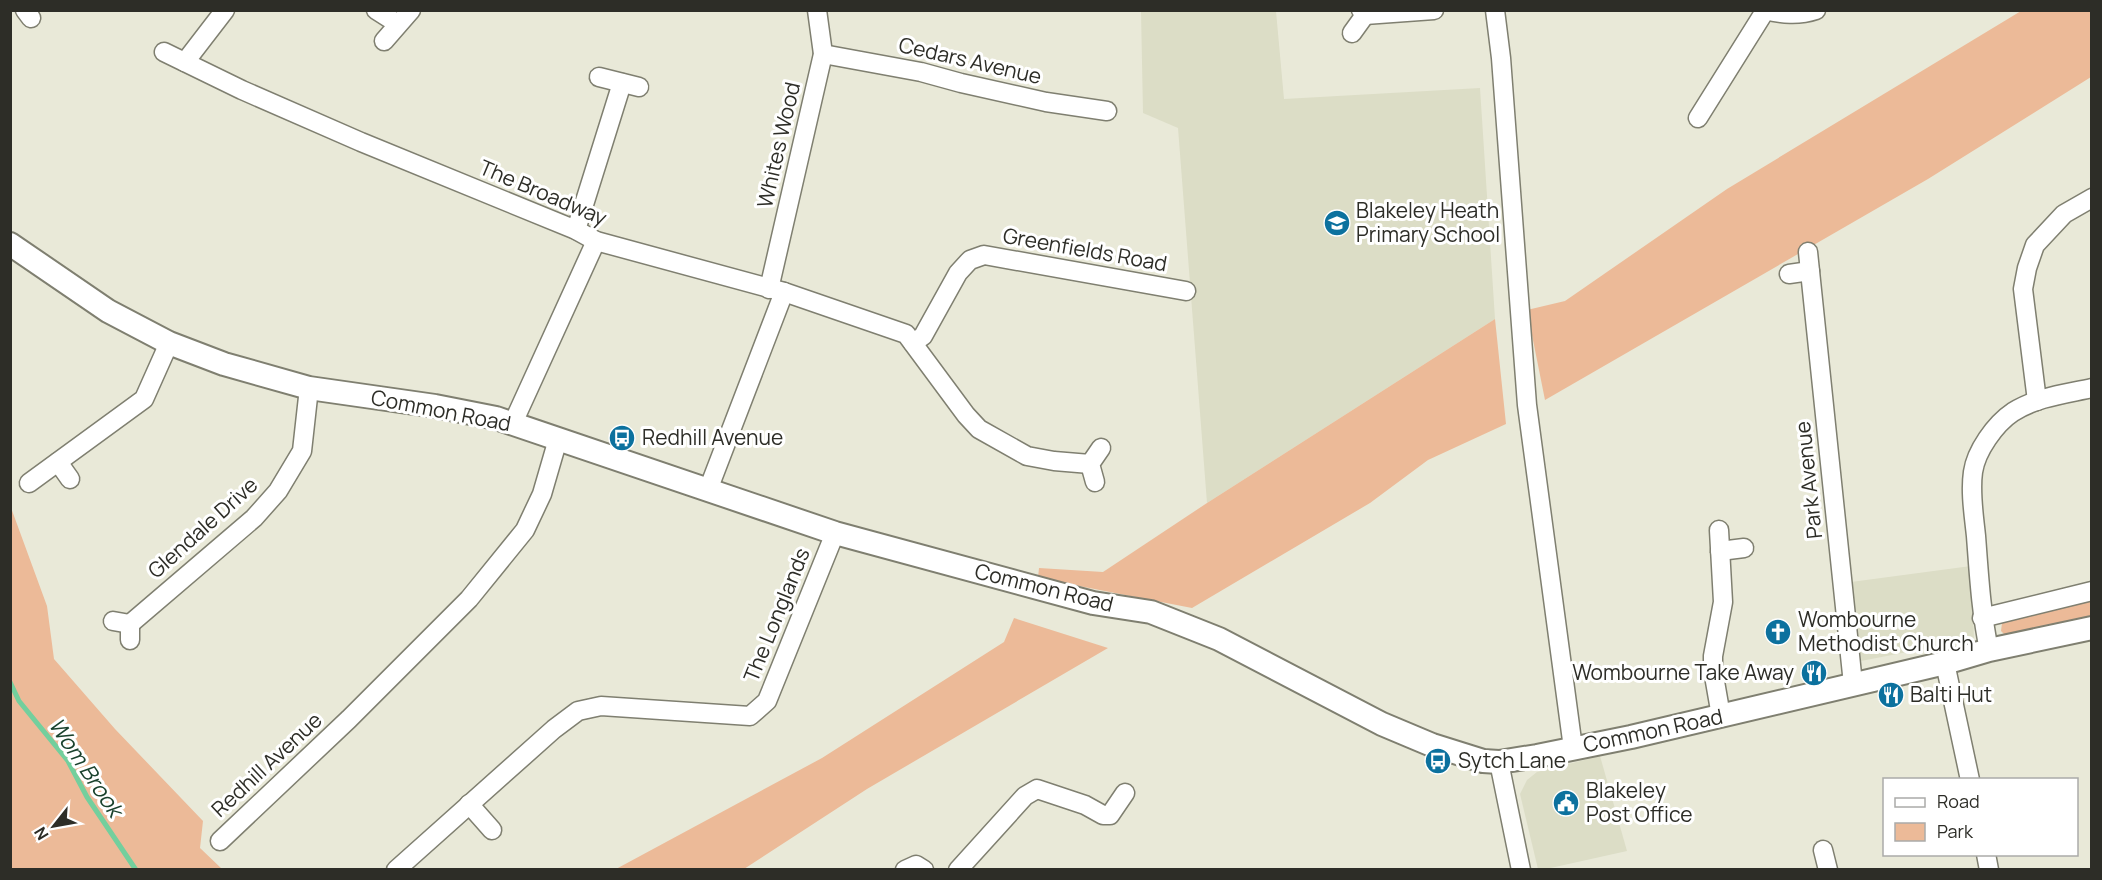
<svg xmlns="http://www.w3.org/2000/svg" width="2102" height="880" font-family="Manrope,sans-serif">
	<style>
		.built { fill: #dcddc6 }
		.green { fill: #ecba98 }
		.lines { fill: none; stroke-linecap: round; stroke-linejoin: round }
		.stream { stroke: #73cf9d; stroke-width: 5 }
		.minor-casing { stroke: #7f7f70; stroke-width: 21 }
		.tertiary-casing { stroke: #7f7f70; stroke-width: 26 }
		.minor { stroke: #fff; stroke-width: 18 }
		.tertiary { stroke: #fff; stroke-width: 22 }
		.labels { text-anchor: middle; stroke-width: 6; stroke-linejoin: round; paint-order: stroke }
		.street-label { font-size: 21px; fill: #2d2d27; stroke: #fff }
		.poi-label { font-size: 21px; fill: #2d2d27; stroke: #fff; text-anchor: start }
		.water-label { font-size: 22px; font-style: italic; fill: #1a422d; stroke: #fff }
	</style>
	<rect width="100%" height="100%" fill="#e9e9d8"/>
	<!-- built -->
	<g class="built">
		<polygon points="1141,11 1276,11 1284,99 1480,88 1495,319 1207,503 1178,128 1143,113"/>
		<polygon points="1971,566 1974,639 1861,661 1851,582"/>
		<polygon points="1600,756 1627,851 1546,869 1538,869 1520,794 1527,780 1537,772"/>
	</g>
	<!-- green -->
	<g class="green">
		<polygon points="2021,11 2091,11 2091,77 1928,179 1545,400 1527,310 1565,301 1727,189"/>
		<polygon points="1495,319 1506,424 1428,460 1370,503 1192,608 1038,578 1039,568 1103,572 1207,503"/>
		<polygon points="10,505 47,606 54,659 115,729 203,821 200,848 222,869 11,869"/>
		<polygon points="2091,600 2091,618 2007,637 2001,631 2002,623"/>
		<polygon points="1014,618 1108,648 867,789 744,869 616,869 822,758 1004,642"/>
	</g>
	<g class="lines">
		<!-- stream -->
		<polyline class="stream" points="10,682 19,701 68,761 87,797 136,870"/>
		<defs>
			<g id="minor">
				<polyline points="25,10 31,18"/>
				<polyline points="376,10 398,24"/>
				<polyline points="1361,10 1365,15 1434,10"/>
				<polyline points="1495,10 1501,58 1527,405 1573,748"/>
				<path d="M1765,10C1782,14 1798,16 1816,10"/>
				<polyline points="1352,33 1365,15"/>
				<polyline points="384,41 411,10"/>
				<polyline points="164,52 242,90 361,142 576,230 596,241 784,292 906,334 966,415 979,429 1027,456 1054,461 1090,464"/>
				<polyline points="823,54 921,72 961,83 1046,102 1107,111"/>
				<polyline points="185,62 225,10"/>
				<polyline points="599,77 639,87"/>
				<polyline points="1698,118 1765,11"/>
				<polyline points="576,230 622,83"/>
				<polyline points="1808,252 1853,684"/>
				<polyline points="1789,274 1810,271"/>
				<polyline points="769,289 823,54 817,10"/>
				<polyline points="913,343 923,336 958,273 970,260 984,255 1186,291"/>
				<polyline points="2037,401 2023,289 2027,268 2035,245 2064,214 2092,198"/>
				<polyline points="513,423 596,241"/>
				<polyline points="58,462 70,479"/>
				<polyline points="1095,482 1090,464 1101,448"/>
				<polyline points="29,483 144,399 169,343"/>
				<polyline points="708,490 784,292"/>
				<polyline points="1719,530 1723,602 1713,656 1713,670 1721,716"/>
				<polyline points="1720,551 1744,548"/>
				<polyline points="1982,618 2092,591"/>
				<polyline points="113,621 130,624 130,640"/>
				<polyline points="130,624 254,518 278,491 302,451 309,388"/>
				<path d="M1989,650C1981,612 1979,575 1976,536C1974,516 1970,493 1973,472C1976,451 1995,424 2013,412C2037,397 2065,394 2092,388"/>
				<polyline points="1945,663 1970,780"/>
				<polyline points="1499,762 1521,870"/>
				<polyline points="469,804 492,830"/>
				<polyline points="220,841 349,719 469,599 525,530 542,494 558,439"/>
				<polyline points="1823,850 1828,870"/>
				<polyline points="1986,854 1989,870"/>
				<polyline points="396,870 554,729 578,711 601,706 750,716 767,701 835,533"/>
				<polyline points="905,870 916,865 924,870"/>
				<polyline points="958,870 1025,796 1037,789 1085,805 1103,815 1110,815 1125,793"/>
			</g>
			<polyline id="tertiary" points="10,244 108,311 169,343 224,364 309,388 435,406 496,418 835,533 1093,603 1151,612 1219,639 1382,724 1432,745 1483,761 1499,762 1537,756 1631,737 1945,663 1989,650 2092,628"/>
		</defs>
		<!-- minor casing -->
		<use href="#minor" class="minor-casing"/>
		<!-- tertiary casing -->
		<use href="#tertiary" class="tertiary-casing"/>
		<!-- minor -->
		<use href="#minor" class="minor"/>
		<!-- tertiary -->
		<use href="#tertiary" class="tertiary"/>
	</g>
	<!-- icons -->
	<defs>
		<symbol id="school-disc" viewBox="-11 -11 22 22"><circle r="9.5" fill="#0c719e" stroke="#fff"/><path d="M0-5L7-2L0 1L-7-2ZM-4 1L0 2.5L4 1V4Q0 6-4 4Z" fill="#fff"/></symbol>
		<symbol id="bus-disc" viewBox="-11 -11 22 22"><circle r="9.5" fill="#0c719e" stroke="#fff"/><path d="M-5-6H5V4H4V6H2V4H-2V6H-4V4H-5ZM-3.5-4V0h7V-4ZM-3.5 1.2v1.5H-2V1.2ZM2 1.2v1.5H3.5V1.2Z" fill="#fff"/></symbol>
		<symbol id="church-disc" viewBox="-11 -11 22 22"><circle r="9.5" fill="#0c719e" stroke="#fff"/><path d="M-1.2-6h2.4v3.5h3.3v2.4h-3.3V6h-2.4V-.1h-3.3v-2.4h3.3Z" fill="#fff"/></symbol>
		<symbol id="restaurant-disc" viewBox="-11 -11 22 22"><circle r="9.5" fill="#0c719e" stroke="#fff"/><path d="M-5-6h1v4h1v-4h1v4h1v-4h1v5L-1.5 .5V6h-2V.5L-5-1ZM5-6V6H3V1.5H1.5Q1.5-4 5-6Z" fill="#fff"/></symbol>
		<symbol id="civic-disc" viewBox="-11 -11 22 22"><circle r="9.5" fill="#0c719e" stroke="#fff"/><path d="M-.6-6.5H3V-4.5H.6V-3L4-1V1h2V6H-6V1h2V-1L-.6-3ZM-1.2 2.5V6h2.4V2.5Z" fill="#fff"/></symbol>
	</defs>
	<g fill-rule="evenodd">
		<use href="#school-disc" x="1322" y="208" width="30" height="30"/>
		<use href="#bus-disc" x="607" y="423" width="30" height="30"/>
		<use href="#church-disc" x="1763" y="617" width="30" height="30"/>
		<use href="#restaurant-disc" x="1799" y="658" width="30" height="30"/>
		<use href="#restaurant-disc" x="1876" y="680" width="30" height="30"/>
		<use href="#bus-disc" x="1423" y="746" width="30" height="30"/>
		<use href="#civic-disc" x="1551" y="788" width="30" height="30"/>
	</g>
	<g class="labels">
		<!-- street labels -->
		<g class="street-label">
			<text transform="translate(970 61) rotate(13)" y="7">Cedars Avenue</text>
			<text transform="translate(779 145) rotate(-77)" y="7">Whites Wood</text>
			<text transform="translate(543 193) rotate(23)" y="7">The Broadway</text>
			<text transform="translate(1085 250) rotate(10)" y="7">Greenfields Road</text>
			<text transform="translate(441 411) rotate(11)" y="7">Common Road</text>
			<text transform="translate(1809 480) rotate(-96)" y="7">Park Avenue</text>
			<text transform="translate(203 528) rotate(-42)" y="7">Glendale Drive</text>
			<text transform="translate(1044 588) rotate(14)" y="7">Common Road</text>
			<text transform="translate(777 615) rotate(-68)" y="7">The Longlands</text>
			<text transform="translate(1653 731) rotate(-12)" y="7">Common Road</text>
			<text transform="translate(267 765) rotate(-43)" y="7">Redhill Avenue</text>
		</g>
		<!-- poi labels -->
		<g class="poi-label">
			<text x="1356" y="218">Blakeley Heath<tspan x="1356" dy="24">Primary School</tspan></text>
			<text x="642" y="445">Redhill Avenue</text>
			<text x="1798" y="627">Wombourne<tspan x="1798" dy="24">Methodist Church</tspan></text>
			<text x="1794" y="680" text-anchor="end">Wombourne Take Away</text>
			<text x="1910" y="702">Balti Hut</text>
			<text x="1458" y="768">Sytch Lane</text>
			<text x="1586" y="798">Blakeley<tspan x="1586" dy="24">Post Office</tspan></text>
		</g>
		<!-- water labels -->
		<g class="water-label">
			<text transform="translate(86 767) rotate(56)" y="8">Wom Brook</text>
		</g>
	</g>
	<!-- border -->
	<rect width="2102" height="880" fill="none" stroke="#2d2d27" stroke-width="24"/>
	<!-- legend -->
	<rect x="1883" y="778" width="195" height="78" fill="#ffffff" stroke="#ababa9" stroke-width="1.5"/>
	<rect x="1895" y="798" width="30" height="9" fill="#ffffff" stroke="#ababa9" stroke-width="1.5"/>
	<text x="1937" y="808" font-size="18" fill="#2d2d27">Road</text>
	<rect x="1895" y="823" width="30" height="18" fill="#ecba98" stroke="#ababa9" stroke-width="1.5"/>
	<text x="1937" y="838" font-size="18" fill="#2d2d27">Park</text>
	<!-- north arrow -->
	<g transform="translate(54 826) rotate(239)" stroke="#ffffff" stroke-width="4.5" paint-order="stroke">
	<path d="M0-4.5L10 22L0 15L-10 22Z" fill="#2d2d27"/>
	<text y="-9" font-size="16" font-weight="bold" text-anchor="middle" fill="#2d2d27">N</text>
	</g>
</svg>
